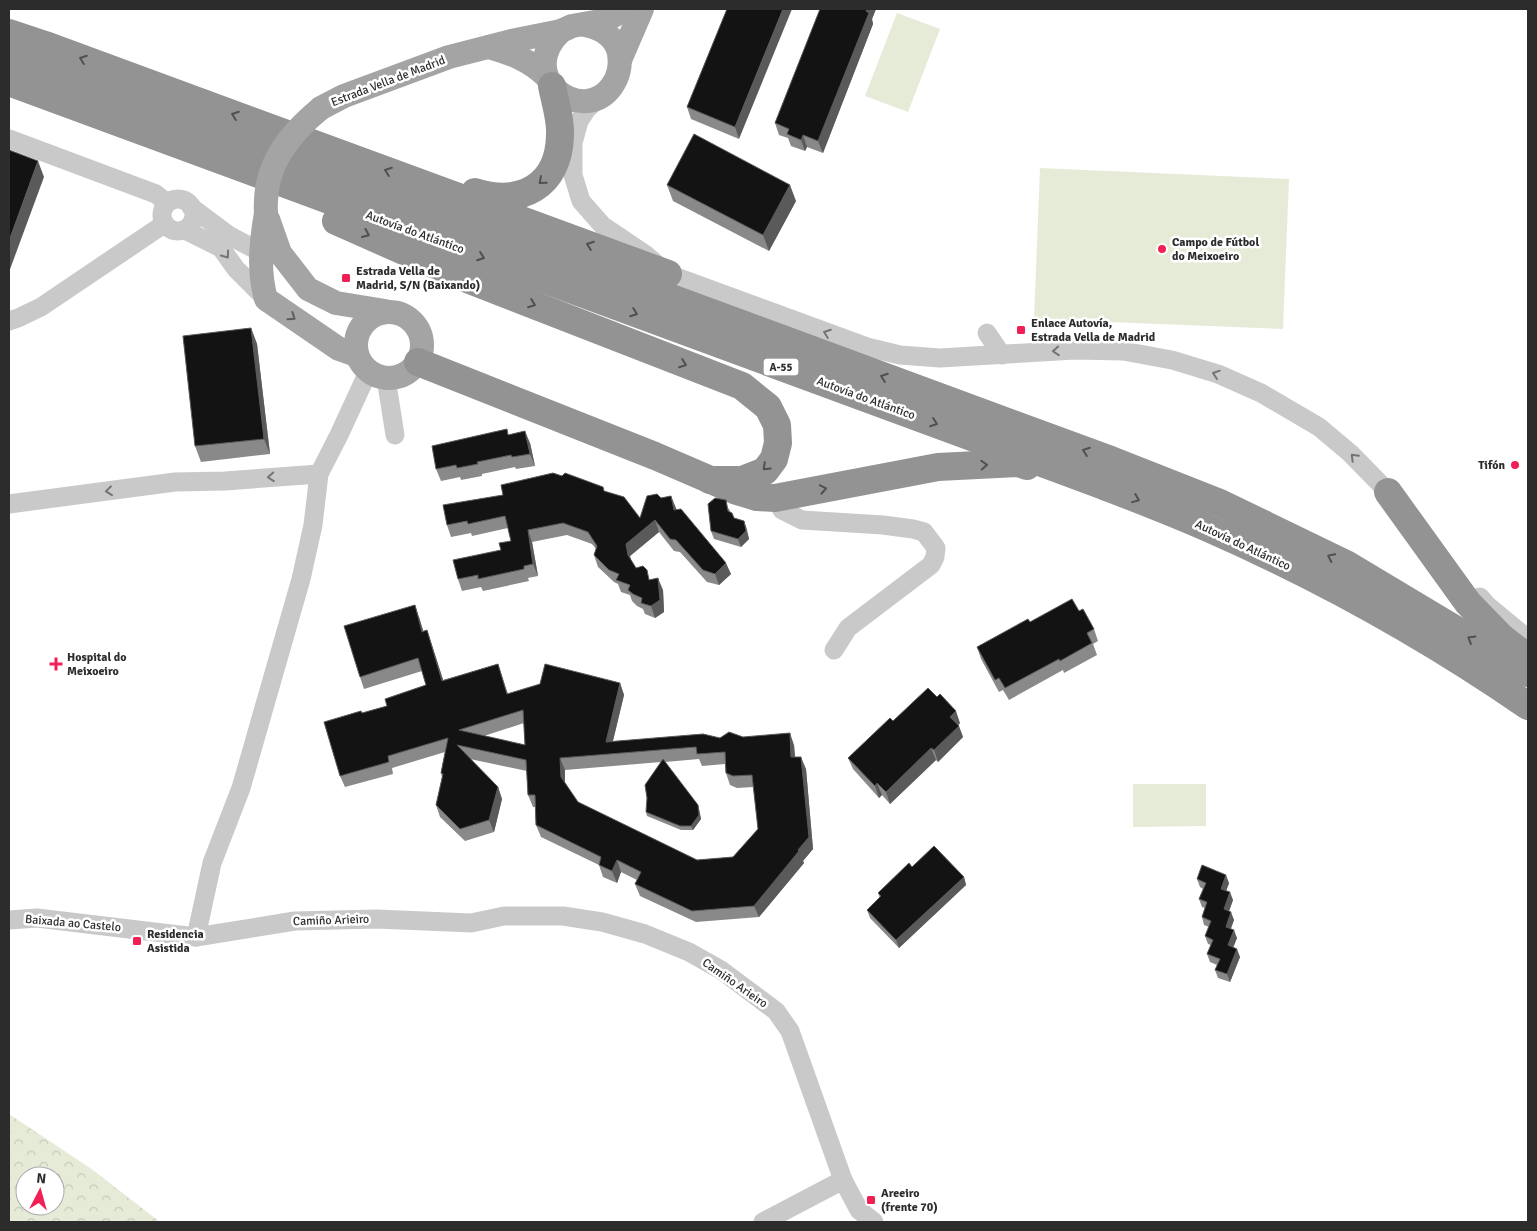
<svg xmlns="http://www.w3.org/2000/svg" width="1537" height="1231" font-family="Signika,sans-serif">
	<style>
		.forest { fill: url(#forest-crowns); fill-rule: evenodd }
		.garden { fill: #e6ebd8 }
		.lines { fill: none; stroke-linecap: round; stroke-linejoin: round }
		.minor { stroke: #c9c9c9; stroke-width: 19 }
		.major { stroke: #a4a4a4; stroke-width: 24 }
		.highway { stroke: #939393; stroke-width: 28 }
		.major-bridge { stroke: #a4a4a4; stroke-width: 24 }
		.wall { fill: #898989; fill-rule: evenodd }
		.shaded-wall { fill: #5a5a5a }
		.building { fill: #131313; stroke: #5a5a5a; fill-rule: evenodd }
		.oneway { stroke: #505050 }
		.oneway2 { stroke: #737373 }
		.oneway3 { stroke: #5c5c5c }
		.poi-dot { fill: #f21f55; stroke: #fff; stroke-width: 2 }
		.labels { text-anchor: middle; stroke-width: 5; stroke-linejoin: round; paint-order: stroke }
		.shield { fill: #fff; stroke: #6b6b6b; stroke-width: 1 }
		.shield-label { font-size: 11px; font-weight: bold; fill: #2c2c2c }
		.street-label { font-size: 12px; fill: #2c2c2c; stroke: #fff }
		.poi-label { font-size: 12px; font-weight: bold; fill: #2c2c2c; stroke: #fff; text-anchor: start }
	</style>
	<defs>
		<pattern id="forest-crowns" width="20" height="18" patternUnits="userSpaceOnUse" patternTransform="scale(1.25)"><rect width="20" height="18" fill="#e6ebd8"/><path d="M2 6a3 3 0 1 1 6 0M12 15a3 3 0 1 1 6 0" fill="none" stroke="#c5caba"/></pattern>
	</defs>
	<rect width="100%" height="100%" fill="#fff"/>
	<!-- forest -->
	<path class="forest" d="M9,1114L93,1170L160,1222H9ZM25,1176H55V1206H25Z"/>
	<!-- garden -->
	<g class="garden">
		<polygon points="897,13 940,29 908,112 865,96"/>
		<polygon points="1040,168 1289,179 1283,329 1034,319"/>
		<polygon points="1133,784 1206,784 1206,826 1133,827"/>
	</g>
	<g class="lines">
		<!-- minor -->
		<g class="minor">
			<polyline points="602,95 587,109 579,121 573,143 573,175 581,201 603,226 646,255 668,274 867,347 900,355 940,358 1075,350 1123,351 1172,360 1218,374 1261,393 1319,427 1350,453 1397,501"/>
			<polyline points="9,139 156,194 167,203"/>
			<circle cx="178" cy="215" r="16"/>
			<polyline points="191,207 230,236 262,253"/>
			<polyline points="185,230 221,248 236,269 266,299"/>
			<polyline points="9,321 18,318 41,307 164,224"/>
			<polyline points="987,333 1002,355"/>
			<polyline points="386,378 395,435"/>
			<polyline points="775,498 782,510 802,520 883,525 913,529 924,532 936,548 935,557 931,565 848,628 834,650"/>
			<polyline points="9,504 175,482 225,481 319,474"/>
			<polyline points="1480,597 1487,605 1528,639"/>
			<polyline points="9,920 37,918 196,937 295,921 377,919 471,923 504,916 563,916 602,922 645,934 689,952 721,970 776,1011 790,1031 843,1180 859,1210 874,1222"/>
			<polyline points="196,937 212,863 241,788 301,579 313,525 319,474 339,435 368,372"/>
			<polyline points="763,1222 843,1180"/>
		</g>
		<!-- major -->
		<g class="major">
			<path d="M561,31C513,77 583,127 612,86C619,76 621,65 619,53C615,36 601,28 585,25"/>
			<path d="M489,47C512,54 528,59 546,76"/>
			<polyline points="620,60 642,9"/>
			<polyline points="321,108 344,96 449,57 511,41 561,31 572,26 606,20 626,9"/>
			<path d="M266,213C261,242 258,271 266,299L339,349L356,355"/>
			<polyline points="268,219 280,253 308,289 336,303 385,311"/>
			<circle cx="389" cy="345" r="33"/>
		</g>
		<!-- highway -->
		<g class="highway">
			<polyline points="9,33 45,45 668,274"/>
			<polyline points="9,59 310,165 1108,459 1220,503 1346,564 1528,673"/>
			<path d="M9,82L1099,484C1135,498 1172,512 1208,528C1320,577 1428,637 1528,706"/>
			<path d="M475,192C520,206 559,187 560,135C561,119 555,102 552,86"/>
			<polyline points="336,221 467,279 742,386 768,407 777,425 778,443 774,459 765,471 742,480 710,480"/>
			<polyline points="418,362 655,456 734,490 757,497 775,498 938,467 1018,463 1027,466"/>
			<polyline points="1388,492 1468,603 1501,637 1523,654"/>
		</g>
		<!-- major-bridge -->
		<path class="major-bridge" d="M266,213C263,167 287,136 321,108"/>
	</g>
	<!-- wall -->
	<g class="wall">
		<polygon points="727,9 739,139 691,119 687,107"/>
		<polygon points="820,9 876,9 872,19 873,24 823,153 807,147 805,151 791,146 788,138 779,135 775,123"/>
		<polygon points="667,185 796,201 769,251 673,201"/>
		<polygon points="251,328 257,344 270,454 201,462 195,446"/>
		<polygon points="509,434 530,443 535,466 516,469 515,467 482,474 482,476 461,480 460,477 441,481 436,469"/>
		<polygon points="605,491 640,518 661,498 671,496 676,510 731,574 719,585 707,582 680,552 674,551 659,532 630,556 631,560 636,568 663,590 664,612 655,618 645,614 643,609 637,606 632,601 630,595 621,592 618,584 614,582 598,567 594,555 596,549 592,544 567,535 532,542 538,576 528,578 529,581 483,591 481,587 462,591 458,579 501,550 511,541 508,528 472,536 471,533 451,537 447,525"/>
		<polygon points="729,508 730,512 734,518 744,521 747,529 749,539 741,547 714,539 711,531"/>
		<polygon points="1079,611 1094,629 1098,641 1093,644 1097,655 1064,673 1063,670 1009,700 1003,690 999,692 981,659 977,647 1030,622"/>
		<path d="M419,617L423,631L427,630L443,680L498,664L508,694L620,683L624,695L613,741L743,737L794,745L795,757L806,769L813,849L803,861L804,863L759,917L696,922L640,896L635,884L637,880L621,872L617,883L603,877L599,865L541,837L536,825L535,807H533L528,795L527,771L470,759L498,787L502,799L494,832L465,841L440,817L436,805L442,777L441,773L445,752L392,768L393,774L345,787L340,776L362,713L387,706L426,685L422,671L364,689L360,677ZM524,723L525,745L484,736L490,734ZM699,759L702,766L725,764L726,773L730,785L737,788L754,787L758,829L733,857L697,860L578,802L565,784V770L661,762L646,812L647,816L681,830H693L701,819L699,809L665,762Z"/>
		<polygon points="893,721 960,723 958,725 963,737 938,762 936,760 890,804 882,795 879,798 853,769 848,758"/>
		<polygon points="912,867 964,877 966,885 899,948 870,918 867,910 880,898 878,893"/>
		<polygon points="1197,879 1229,883 1226,891 1233,900 1229,911 1234,920 1231,929 1237,938 1233,947 1240,957 1230,982 1218,978 1215,970 1217,965 1210,962 1207,954 1211,945 1208,944 1205,936 1209,927 1204,925 1202,917 1205,908 1202,907 1199,899 1203,889 1200,887"/>
	</g>
	<!-- shaded-wall -->
	<g class="shaded-wall">
		<polygon points="783,9 792,9 739,139 735,127"/>
		<polygon points="867,9 876,9 872,19 873,24 823,153 818,141"/>
		<polygon points="803,135 807,147 805,151 801,140"/>
		<polygon points="38,161 44,177 9,272 9,241"/>
		<polygon points="790,185 796,201 769,251 763,235"/>
		<polygon points="251,328 257,344 270,454 264,439"/>
		<polygon points="525,431 530,443 535,466 530,454"/>
		<polygon points="671,496 676,508 679,522 674,510"/>
		<polygon points="655,520 659,532 630,556 632,567 628,555 626,544"/>
		<polygon points="744,521 749,539 741,547 738,539"/>
		<polygon points="528,530 532,542 538,576 533,564"/>
		<polygon points="726,563 731,574 719,585 715,574"/>
		<polygon points="658,578 663,590 664,612 655,618 651,606"/>
		<polygon points="415,605 419,617 427,643 422,632"/>
		<polygon points="427,630 431,642 447,692 442,681"/>
		<polygon points="620,683 624,695 610,753 606,742"/>
		<polygon points="956,711 960,723 955,729 950,717"/>
		<polygon points="959,726 963,737 938,762 934,750"/>
		<polygon points="790,733 794,745 796,769 791,757"/>
		<polygon points="931,748 936,760 890,804 886,792"/>
		<polygon points="801,757 806,769 813,849 803,861 804,863 759,917 754,906 798,850"/>
		<polygon points="560,758 565,770 565,789 561,777"/>
		<polygon points="877,783 882,795 879,798 875,786"/>
		<polygon points="498,787 502,799 494,832 489,820"/>
		<polygon points="698,805 699,809 701,819 693,830 691,826"/>
		<polygon points="617,860 621,872 617,883 612,871"/>
		<polygon points="1226,875 1229,883 1224,897 1221,889"/>
		<polygon points="964,877 966,885 899,948 896,940"/>
		<polygon points="1230,892 1233,900 1227,917 1224,909"/>
		<polygon points="1231,912 1234,920 1228,935 1226,927"/>
		<polygon points="1234,930 1237,938 1231,953 1228,945"/>
		<polygon points="1237,949 1240,957 1230,982 1227,974"/>
	</g>
	<!-- building -->
	<g class="building">
		<polygon points="727,9 783,9 735,127 687,107"/>
		<polygon points="820,9 867,9 866,11 869,13 818,141 803,135 801,140 787,134 789,129 775,123"/>
		<polygon points="694,134 790,185 763,235 667,185"/>
		<polygon points="9,150 38,161 9,241"/>
		<polygon points="251,328 264,439 195,446 183,336"/>
		<polygon points="507,429 508,435 525,431 530,454 512,457 511,455 477,462 478,464 457,468 456,465 436,469 432,446"/>
		<polygon points="553,473 562,476 565,473 603,487 604,491 624,497 640,518 647,496 657,494 661,498 671,496 674,510 681,509 726,563 715,574 703,570 676,540 670,539 655,520 626,544 628,555 636,568 643,566 647,570 649,580 658,578 660,600 651,606 641,603 642,598 633,594 628,590 630,585 616,580 619,574 609,570 594,555 597,546 588,532 563,523 528,530 533,564 524,566 524,569 478,579 478,575 458,579 453,560 501,550 499,543 511,541 505,516 468,524 467,521 447,525 443,505 503,495 501,485"/>
		<polygon points="715,498 726,500 728,511 732,513 734,518 744,521 746,531 738,539 711,531 708,504"/>
		<polygon points="1072,599 1079,611 1083,609 1094,629 1087,633 1092,643 1060,661 1059,659 1005,688 999,678 995,680 977,647 1028,619 1030,622"/>
		<path d="M415,605L422,632L427,630L442,681L498,664L507,694L540,684L545,664L620,683L606,742L703,734L720,738L729,732L743,737L790,733L791,757H801L809,837L798,850L799,851L754,906L692,911L635,884L641,872L617,860L612,871L599,865L601,857L536,825L535,795H528L526,760L457,745L498,787L489,820L460,829L436,805L443,774L441,773L448,738L388,756L389,762L340,776L324,722L361,711L362,713L387,706L385,699L426,685L418,658L360,677L344,626ZM523,710L525,745L459,730ZM696,747L697,754L725,752L726,773L733,776L752,775L758,829L733,857L697,860L578,802L561,777L560,758Z"/>
		<polygon points="928,688 937,697 940,694 956,711 950,717 959,726 934,750 931,748 886,792 877,783 875,786 848,758 890,718 893,721"/>
		<polygon points="663,759 698,805 699,815 691,826 680,826 646,812 647,798 645,785"/>
		<polygon points="934,846 964,877 896,940 867,910 881,896 878,893 909,863 912,867"/>
		<polygon points="1202,865 1226,875 1221,889 1230,892 1224,909 1231,912 1226,927 1234,930 1228,945 1237,949 1227,974 1215,970 1220,959 1207,954 1213,940 1205,936 1211,921 1202,917 1207,902 1199,899 1206,883 1197,879"/>
	</g>
	<!-- one-way arrows -->
	<defs><path id="oneway-chevron" d="M-2-3.5L2.5 0L-2 3.5" fill="none" stroke-width="1.6" stroke-linecap="round" stroke-linejoin="round" transform="scale(1.25)"/></defs>
	<g class="oneway">
		<use href="#oneway-chevron" transform="translate(83 59) rotate(-160)"/>
		<use href="#oneway-chevron" transform="translate(235 115) rotate(-160)"/>
		<use href="#oneway-chevron" transform="translate(388 171) rotate(-160)"/>
		<use href="#oneway-chevron" transform="translate(542 181) rotate(139)"/>
		<use href="#oneway-chevron" transform="translate(366 234) rotate(24)"/>
		<use href="#oneway-chevron" transform="translate(590 245) rotate(-160)"/>
		<use href="#oneway-chevron" transform="translate(481 257) rotate(20)"/>
		<use href="#oneway-chevron" transform="translate(532 304) rotate(21)"/>
		<use href="#oneway-chevron" transform="translate(634 313) rotate(20)"/>
		<use href="#oneway-chevron" transform="translate(683 364) rotate(21)"/>
		<use href="#oneway-chevron" transform="translate(884 377) rotate(-160)"/>
		<use href="#oneway-chevron" transform="translate(934 423) rotate(20)"/>
		<use href="#oneway-chevron" transform="translate(1086 451) rotate(-160)"/>
		<use href="#oneway-chevron" transform="translate(984 465) rotate(-3)"/>
		<use href="#oneway-chevron" transform="translate(766 467) rotate(136)"/>
		<use href="#oneway-chevron" transform="translate(823 489) rotate(-11)"/>
		<use href="#oneway-chevron" transform="translate(1136 499) rotate(22)"/>
		<use href="#oneway-chevron" transform="translate(1331 557) rotate(-154)"/>
		<use href="#oneway-chevron" transform="translate(1471 639) rotate(-149)"/>
	</g>
	<g class="oneway2">
		<use href="#oneway-chevron" transform="translate(226 255) rotate(54)"/>
		<use href="#oneway-chevron" transform="translate(827 333) rotate(-160)"/>
		<use href="#oneway-chevron" transform="translate(1056 351) rotate(176)"/>
		<use href="#oneway-chevron" transform="translate(1216 374) rotate(-161)"/>
		<use href="#oneway-chevron" transform="translate(1354 457) rotate(-135)"/>
		<use href="#oneway-chevron" transform="translate(271 477) rotate(176)"/>
		<use href="#oneway-chevron" transform="translate(109 491) rotate(173)"/>
	</g>
	<use class="oneway3" href="#oneway-chevron" transform="translate(292 317) rotate(34)"/>
	<!-- markers -->
	<g class="poi-dot">
		<circle cx="1162" cy="249" r="5"/>
		<rect x="341" y="273" width="10" height="10" rx="2.5"/>
		<rect x="1016" y="325" width="10" height="10" rx="2.5"/>
		<circle cx="1515" cy="465" r="5"/>
		<path d="M53.5 656.5h5v5h5v5h-5v5h-5v-5h-5v-5h5z"/>
		<rect x="132" y="936" width="10" height="10" rx="2.5"/>
		<rect x="866" y="1195" width="10" height="10" rx="2.5"/>
	</g>
	<g class="labels">
		<!-- shield labels -->
		<rect class="shield" x="763.5" y="358.5" width="35" height="17" rx="4"/>
		<g class="shield-label">
			<text x="781" y="371">A-55</text>
		</g>
		<!-- street labels -->
		<g class="street-label">
			<text transform="translate(388 81) rotate(-21)" y="4">Estrada Vella de Madrid</text>
			<text transform="translate(415 232) rotate(20)" y="4">Autovía do Atlántico</text>
			<text transform="translate(866 398) rotate(20)" y="4">Autovía do Atlántico</text>
			<text transform="translate(1243 545) rotate(25)" y="4">Autovía do Atlántico</text>
			<text transform="translate(331 920) rotate(-2)" y="4">Camiño Arieiro</text>
			<text transform="translate(73 923) rotate(5)" y="4">Baixada ao Castelo</text>
			<text transform="translate(735 983) rotate(35)" y="4">Camiño Arieiro</text>
		</g>
		<!-- poi labels -->
		<g class="poi-label">
			<text x="1172" y="246">Campo de Fútbol<tspan x="1172" dy="14">do Meixoeiro</tspan></text>
			<text x="356" y="275">Estrada Vella de<tspan x="356" dy="14">Madrid, S/N (Baixando)</tspan></text>
			<text x="1031" y="327">Enlace Autovía,<tspan x="1031" dy="14">Estrada Vella de Madrid</tspan></text>
			<text x="1505" y="469" text-anchor="end">Tifón</text>
			<text x="67" y="661">Hospital do<tspan x="67" dy="14">Meixoeiro</tspan></text>
			<text x="147" y="938">Residencia<tspan x="147" dy="14">Asistida</tspan></text>
			<text x="881" y="1197">Areeiro<tspan x="881" dy="14">(frente 70)</tspan></text>
		</g>
	</g>
	<!-- border -->
	<rect width="1537" height="1231" fill="none" stroke="#2c2c2c" stroke-width="20"/>
	<!-- north arrow -->
	<g transform="translate(40 1191) rotate(6)"><circle r="24" fill="#ffffff" stroke="#ababab"/>
	<path d="M0-4L9 19L0 12L-9 19Z" fill="#f21f55"/>
	<text y="-8" font-size="14" font-weight="bold" text-anchor="middle" fill="#2c2c2c">N</text>
	</g>
</svg>
